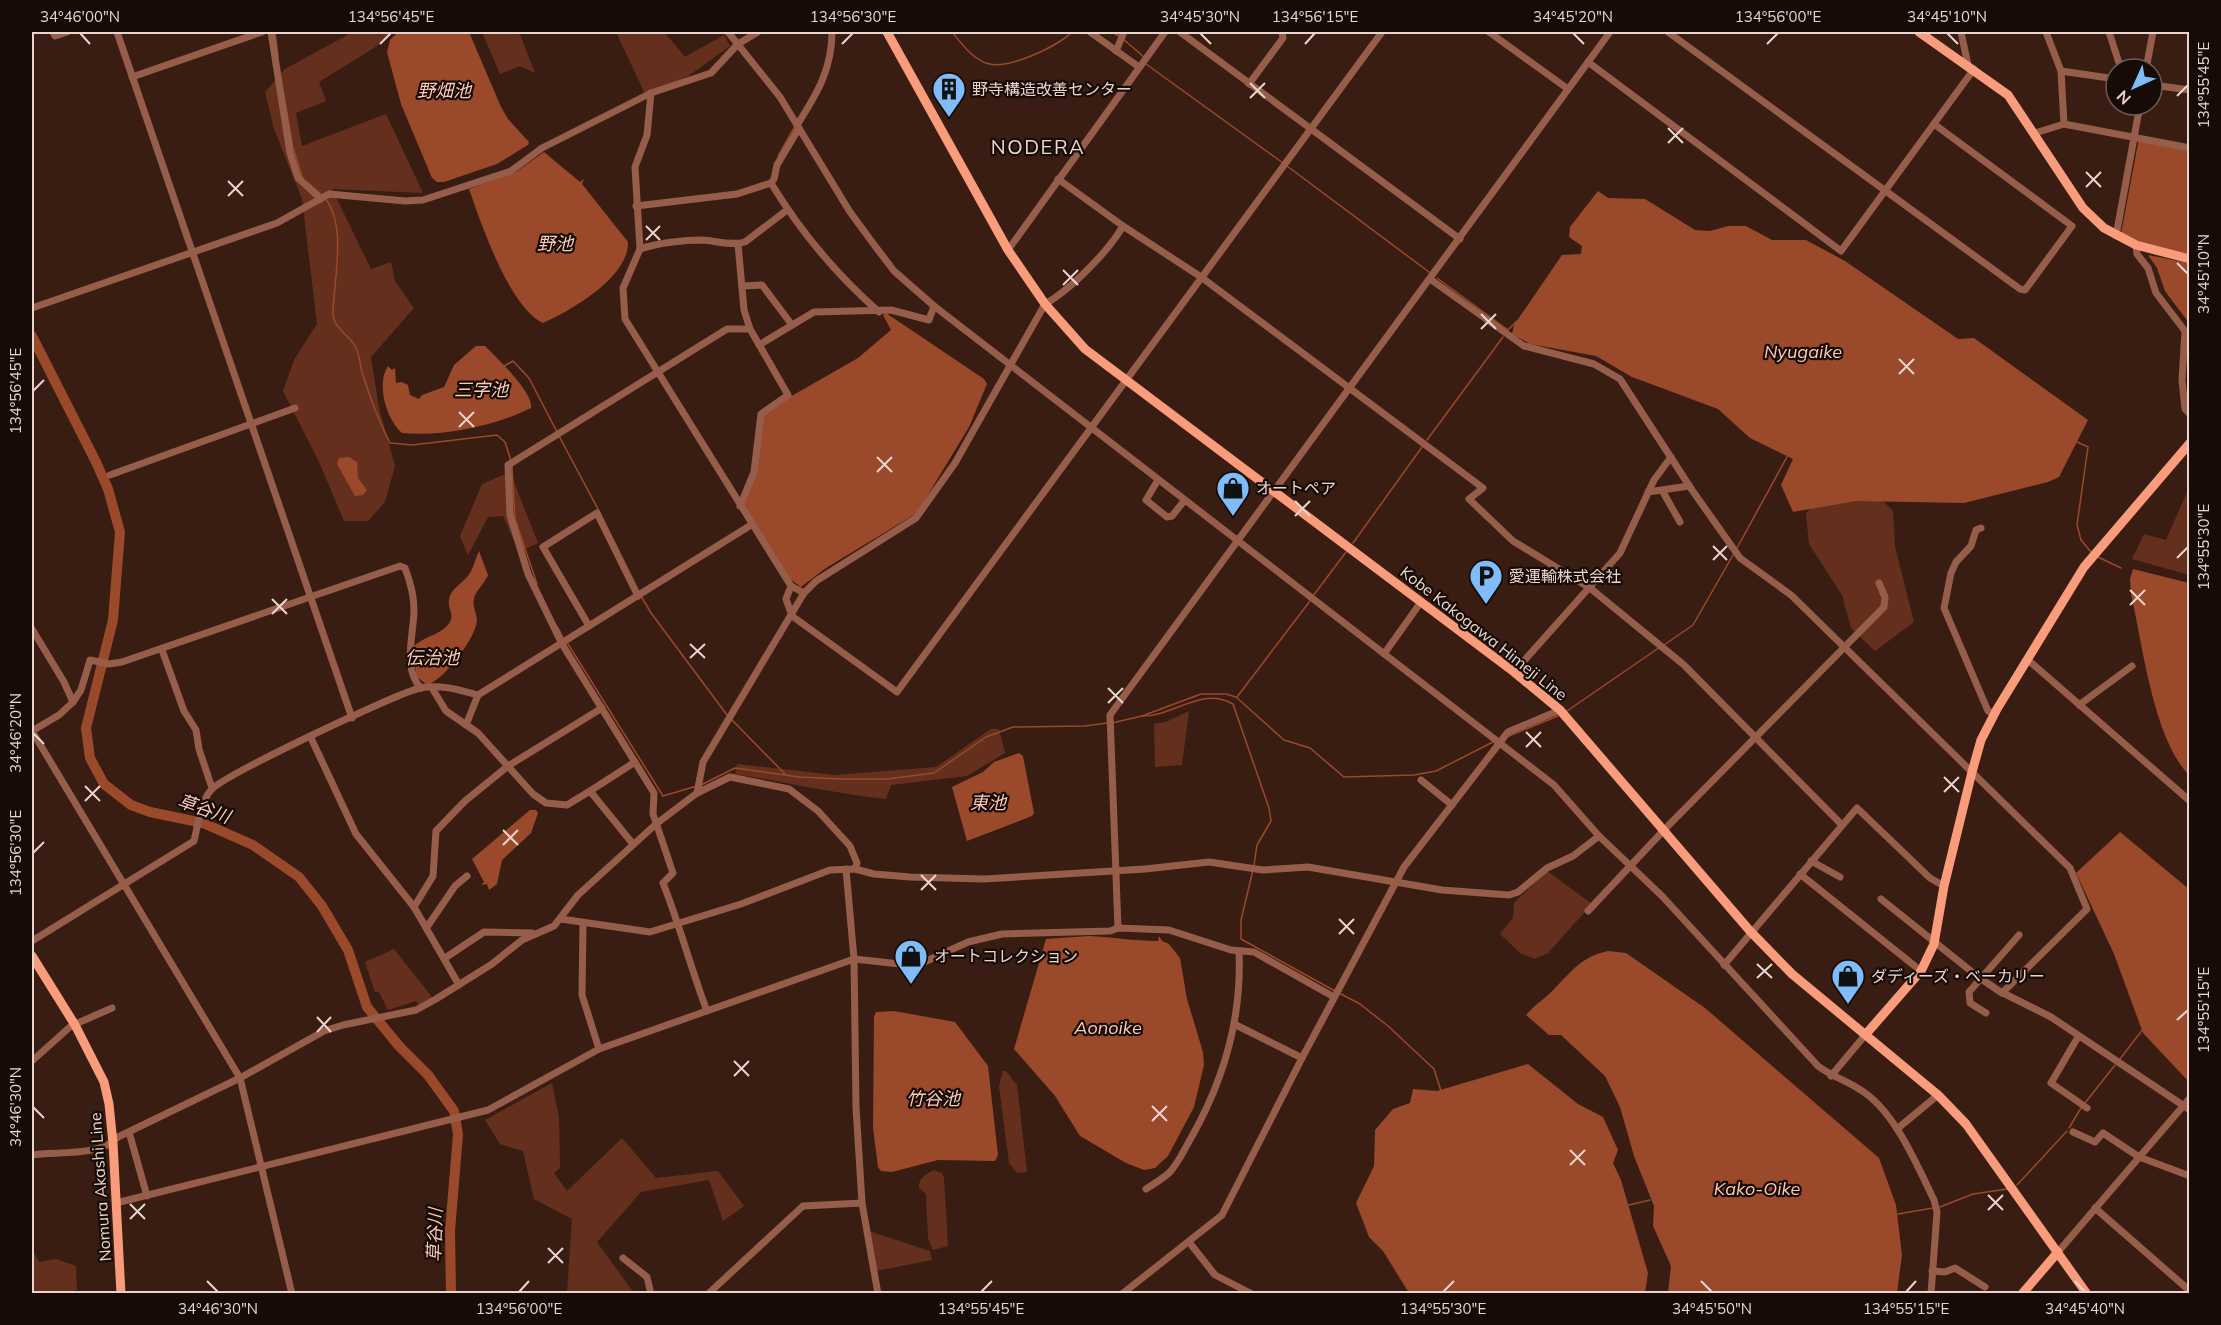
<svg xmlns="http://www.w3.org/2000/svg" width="2221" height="1325" font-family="Mulish,'Noto Sans JP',sans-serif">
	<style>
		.green { fill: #64301d }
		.water { fill: #9a492b }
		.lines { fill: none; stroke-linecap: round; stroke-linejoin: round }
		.stream { stroke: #9a492b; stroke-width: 1.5 }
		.river { stroke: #9a492b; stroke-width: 10 }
		.minor { stroke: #965e4a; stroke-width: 7 }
		.major { stroke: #f99c7c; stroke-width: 9 }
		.ticks { fill: none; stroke: #e9d5ce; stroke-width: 2 }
		.labels { text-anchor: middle; stroke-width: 4.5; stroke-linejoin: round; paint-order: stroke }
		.poi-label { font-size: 16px; fill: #e9d5ce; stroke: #170b07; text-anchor: start }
		.street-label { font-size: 16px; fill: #e9d5ce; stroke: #170b07 }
		.water-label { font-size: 18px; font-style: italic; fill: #facbba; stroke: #170b07 }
		.quarter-label { font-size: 20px; letter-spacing: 1.5px; fill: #e9d5ce; stroke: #170b07 }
		.neatline { fill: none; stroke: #e9d5ce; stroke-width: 2 }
		.ticks-label { font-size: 15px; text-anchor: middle; fill: #e9d5ce }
	</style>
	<rect width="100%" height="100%" fill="#391d13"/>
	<!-- green -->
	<g class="green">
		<polygon points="353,32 391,32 377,46 319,82 326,101 296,113 302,146 386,114 423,193 332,189 371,269 391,262 395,281 414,308 371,357 379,408 395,466 385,502 368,521 344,521 320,464 283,391 294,360 317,324 302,199 274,129 265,92 285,69"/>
		<polygon points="482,32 519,32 535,73 520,66 500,74"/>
		<polygon points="616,32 664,32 685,57 724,35 730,46 687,77 645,94"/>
		<polygon points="510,472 538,543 519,552 503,516 488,517 468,555 460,536 482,484"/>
		<polygon points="2189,488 2189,575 2132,559 2144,534 2166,540"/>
		<polygon points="1831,491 1879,497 1893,511 1895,546 1914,622 1875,651 1851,628 1842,595 1809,544 1806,513"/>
		<polygon points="1189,711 1182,765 1155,767 1154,724 1166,722"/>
		<path d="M991,729H999L1005,753L967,776L891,785L886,799C835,794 786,782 735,774L737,764L835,775L936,767Z"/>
		<polygon points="1547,871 1592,904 1548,953 1535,959 1520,953 1500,934 1513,918 1514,903"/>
		<polygon points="394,949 432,997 419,1006 416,1001 388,1010 379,992 375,992 365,962"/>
		<polygon points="1003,1071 1006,1071 1017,1085 1027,1172 1017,1173 1009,1163 999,1086"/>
		<polygon points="552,1083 559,1117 560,1168 554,1173 567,1191 622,1138 656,1178 718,1171 744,1206 723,1221 709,1180 641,1192 597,1242 634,1293 567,1293 572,1219 534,1199 523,1151 500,1144 485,1120"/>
		<path d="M934,1170L942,1173L944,1178L948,1246L933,1250L928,1238L926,1194L919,1188C918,1178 927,1174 934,1170Z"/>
		<polygon points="869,1231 930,1251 932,1260 876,1271"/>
		<polygon points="32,1249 39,1262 56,1259 76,1266 77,1290 64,1293 32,1293"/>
	</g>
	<!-- water -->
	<g class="water">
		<polygon points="398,32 469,32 501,107 508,119 529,142 528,145 497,164 444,182 437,182 432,178 401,104 387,52 390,40"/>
		<polygon points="2139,138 2189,151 2189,255 2151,247 2121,234"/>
		<path d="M544,152L580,182L584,179L582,184L628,242C629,277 572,310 543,323C509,307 481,223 469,189L516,172Z"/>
		<polygon points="1598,191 1608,198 1645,199 1695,230 1710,231 1728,226 1746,226 1772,240 1806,240 1845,261 1958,339 1974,338 2088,420 2059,477 2048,482 1964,503 1856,501 1793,512 1781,485 1793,459 1750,438 1718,409 1632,377 1596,356 1530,344 1512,334 1514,325 1562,255 1581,254 1582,246 1569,237 1570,227"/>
		<polygon points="2148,255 2189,263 2189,323 2165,291 2157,268"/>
		<polygon points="886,313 984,379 987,384 969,427 917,513 826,568 801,587 790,579 744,506 763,416 788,398 858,358 891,330 883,315"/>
		<path d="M476,346H485C496,357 534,393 531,408C495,426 442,437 402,433C386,419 376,384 388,366L392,370L395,368L396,383L402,382L408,385L410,395L419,399L422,395L444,387L454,365Z"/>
		<polygon points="349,457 357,462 358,478 367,490 363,495 355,496 337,464 339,458"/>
		<path d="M479,551L488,575C485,583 477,589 474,598C472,607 477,613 477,621C475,639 444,680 427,685L416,676L414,646C424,637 438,635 447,626C457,615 447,610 449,599C451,589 461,584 467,577C473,571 475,559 479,551Z"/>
		<path d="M2133,569L2189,583V775C2153,738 2143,646 2131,594L2130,579Z"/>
		<polygon points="1019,753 1023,756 1034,813 1032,816 967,841 952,787 983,772 994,762"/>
		<polygon points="530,810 536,810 538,813 531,833 502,860 497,884 489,890 487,884 481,885 484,882 472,859"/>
		<polygon points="2120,832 2189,889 2189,1082 2143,1033 2114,954 2076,873"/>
		<path d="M1089,936C1113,937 1133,941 1158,941L1159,936L1162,941L1169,944L1180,958L1187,999L1203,1052L1204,1065L1194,1107L1168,1156L1155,1168L1144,1170L1126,1163L1080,1136L1055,1096L1014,1049L1046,939Z"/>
		<path d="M1608,951L1626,953L1705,1008L1879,1158L1896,1205L1902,1255L1897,1293H1668L1671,1266L1653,1226L1654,1206L1634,1156L1620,1107L1605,1076L1561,1035H1549L1526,1015C1535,1004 1545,999 1554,989C1573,970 1581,957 1608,951Z"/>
		<polygon points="894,1011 955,1022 988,1066 998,1155 995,1161 938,1160 892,1172 881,1171 878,1167 873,1128 874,1017 876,1012"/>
		<polygon points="1528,1064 1578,1104 1603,1117 1618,1150 1613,1163 1621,1180 1648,1273 1645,1293 1409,1293 1383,1251 1369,1237 1356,1203 1374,1166 1375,1130 1393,1109 1410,1103 1413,1089 1437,1091"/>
	</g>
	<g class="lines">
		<!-- stream -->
		<g class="stream">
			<polyline points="275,32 278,56"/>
			<path d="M952,32C961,43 972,58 986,63C1007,71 1058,46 1072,32"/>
			<polyline points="1112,32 1119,36"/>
			<polyline points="1123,39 1144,57"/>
			<polyline points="1146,64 1283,163"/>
			<polyline points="284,96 293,148 303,179"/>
			<polyline points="778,156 795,126"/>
			<polyline points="1287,166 1429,272"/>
			<polyline points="307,182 322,195"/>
			<path d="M325,198C347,226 334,279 333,311C332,329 350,334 356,348C360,356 360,367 363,375C370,398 379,421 390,443L412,445L497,435L505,442L511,461"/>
			<polyline points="1437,278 1508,330 1517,321"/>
			<polyline points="504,366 513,361 529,378 557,432"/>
			<polyline points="559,436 599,511"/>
			<polyline points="1427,440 1503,337"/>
			<polyline points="2075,441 2088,447 2077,525 2081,540 2091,552"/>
			<polyline points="512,466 515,519 537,584"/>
			<polyline points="1353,543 1422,447"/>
			<polyline points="1737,548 1788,455"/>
			<polyline points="2098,557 2121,568"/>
			<polyline points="641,596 651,613 727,715"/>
			<polyline points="1313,596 1346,552"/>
			<polyline points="557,626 563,637"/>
			<polyline points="568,644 663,796 697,786"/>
			<polyline points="1664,645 1693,625 1733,555"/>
			<polyline points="1237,697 1310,601"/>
			<polyline points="1567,711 1660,647"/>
			<path d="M1143,716C1174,716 1202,686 1233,704L1269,808L1271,821L1257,845L1254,865"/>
			<polyline points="732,720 785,774"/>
			<polyline points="1112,723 1142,716 1201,694 1226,694 1236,697 1284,740 1310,748 1344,777 1414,775 1436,771 1493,742"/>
			<polyline points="1509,736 1558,716"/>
			<polyline points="701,785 735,768 799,777 841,779 887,779 934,773 986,737 1013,727 1085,726 1107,723"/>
			<polyline points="1253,870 1241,920 1241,939 1335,991"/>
			<polyline points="1339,993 1360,1004 1388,1026 1434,1069 1441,1091"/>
			<polyline points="2120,1059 2143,1029"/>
			<polyline points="2085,1103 2115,1065"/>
			<polyline points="2069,1128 2081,1108"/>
			<polyline points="2017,1185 2067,1131"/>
			<polyline points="1629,1205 1650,1200"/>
			<polyline points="1940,1207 1973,1194 2007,1189"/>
			<polyline points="1898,1214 1933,1208"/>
		</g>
		<!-- river -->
		<polyline class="river" points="32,336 96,462 108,489 120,532 113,620 86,728 90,758 104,784 131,805 150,812 203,823 253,845 299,877 322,906 348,950 367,1007 399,1046 428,1075 454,1111 458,1134 450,1231 451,1294"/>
		<!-- minor -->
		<g class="minor">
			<polyline points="53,32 55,36 67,32"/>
			<polyline points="117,32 352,718"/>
			<polyline points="271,32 290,153 298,178 321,199"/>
			<path d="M728,32L780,97L850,212L875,246L894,271L934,306L1554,785L1599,836L1662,896L1818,1066C1831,1076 1845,1080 1859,1089C1894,1109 1917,1165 1934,1200L1937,1212L1931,1294"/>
			<polyline points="1090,32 1139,67"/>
			<polyline points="1180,32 1460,239"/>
			<polyline points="1489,32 1568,89"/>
			<polyline points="1668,32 2020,289 2025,290 2072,226 1934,124"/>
			<polyline points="1961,32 1968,65"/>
			<polyline points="2046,32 2061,71 2064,124"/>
			<polyline points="2109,32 2121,69"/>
			<polyline points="1116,51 1124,32"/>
			<polyline points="1588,62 1841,251 1974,69"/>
			<polyline points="2146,69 2153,32"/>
			<polyline points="2061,71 2116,79"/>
			<polyline points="132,77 262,32"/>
			<polyline points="1249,84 1283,38 1282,32"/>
			<polyline points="2152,85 2190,90"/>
			<polyline points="651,93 647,135 635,167 640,249 623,288 625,319 791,586 804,593"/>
			<path d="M797,125C817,94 832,69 832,32"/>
			<polyline points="2035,133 2064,124 2190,148"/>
			<polyline points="1058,179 1123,226 1201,277 1483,488 1469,499 1513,541 1590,588 1684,665 1842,825"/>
			<path d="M771,183C800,231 837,275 879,312"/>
			<polyline points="636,206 737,194 771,183 774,179 777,165 799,128"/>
			<polyline points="2116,236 2140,105"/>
			<polyline points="738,244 744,310 750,329"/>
			<polyline points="2136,245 2137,254 2148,268 2156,293 2185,331 2182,380 2185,409 2190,414"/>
			<path d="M640,249C657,243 684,240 702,240C717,241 731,246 745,242L787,210"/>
			<polyline points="1008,250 1165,32"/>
			<polyline points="1430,279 1524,346 1594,364 1620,379 1692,490 1740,558 1791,595 2070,868 2087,909 2002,993"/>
			<polyline points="742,286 762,285 792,325"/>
			<polyline points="32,308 277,223 329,194 405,201 423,200 511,171 542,148 651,93 711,73 738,44 758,32"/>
			<polyline points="759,345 814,312 891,310 929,320 934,306"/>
			<polyline points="110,475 295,408"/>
			<polyline points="1158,480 1146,500 1167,517 1172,516 1184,501"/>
			<polyline points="1648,492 1689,486"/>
			<polyline points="1663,492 1680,522"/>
			<polyline points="1981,528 1976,530 1971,546 1956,562 1951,573 1944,608 1988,711 1994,714"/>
			<polyline points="791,586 786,599 792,616 897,692 1382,32"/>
			<polyline points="589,626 543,547 597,513 638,596"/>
			<polyline points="32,629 64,682 73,702 59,715 32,731 240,1078 292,1294"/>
			<polyline points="162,650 184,711 196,730 199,749 212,788"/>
			<polyline points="1384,654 1421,602"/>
			<polyline points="2028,660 2190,801"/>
			<polyline points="1514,672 1620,553 1654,480 1671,457"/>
			<polyline points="432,688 446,711 478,733 533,794 546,803 567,805 590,791 633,844"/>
			<path d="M73,702L81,690L90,660L109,664L122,662L400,566L405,568C410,581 414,595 414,610C414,633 402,669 421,688"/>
			<polyline points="2079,705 2132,666"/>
			<polyline points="466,725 478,695"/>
			<polyline points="311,738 356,834 414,907 459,985"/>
			<polyline points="1421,780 1452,805"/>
			<polyline points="590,791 635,762"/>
			<path d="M697,793L703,762L804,593L816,581L916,518L955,463L1045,304C1070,290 1108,252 1123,226"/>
			<polyline points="1811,861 1840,877"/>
			<polyline points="846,869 854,959 856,1107 862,1203 878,1294"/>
			<polyline points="1800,874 1921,971"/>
			<polyline points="1881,899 1977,976 1999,991 2051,1017 2190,1110"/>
			<polyline points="414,907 433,876 436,831 465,801 508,766 602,708"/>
			<polyline points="1588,911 1663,831 1884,607 1885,597 1879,583"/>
			<polyline points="561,919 650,932 741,904 830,870 855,869 874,874 910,877 984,879 1145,869 1209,862 1263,870 1308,867 1442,890 1509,895 1518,892 1547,868 1573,856 1599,836"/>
			<polyline points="583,923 582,995 599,1049"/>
			<polyline points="427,927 455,886 467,876"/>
			<polyline points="1118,928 1110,715 1610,32"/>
			<path d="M32,941L194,841C198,825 200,803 211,790C224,775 397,693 420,688C441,684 459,690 478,695L751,525"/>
			<polyline points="445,958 484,932 532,933"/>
			<polyline points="1724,965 1857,808 1930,878 1944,886"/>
			<path d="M707,1011C691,969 680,926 663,883L673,873L653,814L654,793L562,644L528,574L510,515L508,465L727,329H750L788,395L761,414L754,472L740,506"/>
			<polyline points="1986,1013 1970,1003 1969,992 2019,935"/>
			<polyline points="1234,1024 1302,1058"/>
			<polyline points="2078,1037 2051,1083 2087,1108"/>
			<polyline points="32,1061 71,1026 112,1008"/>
			<polyline points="1831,1076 1866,1034"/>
			<polyline points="1897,1129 1938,1095"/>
			<polyline points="129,1132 147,1196"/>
			<polyline points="2073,1132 2095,1142 2103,1133 2139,1157 2190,1176"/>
			<path d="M32,1155C55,1151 101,1157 118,1137L240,1078L324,1031L343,1025L416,1010L436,999L492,964L522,940L554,926L578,895L656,824L697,793L730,777L789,789L818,811L850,846L857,863L855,869"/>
			<path d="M1146,1189C1154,1184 1162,1179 1169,1173C1178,1164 1184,1150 1191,1138C1224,1080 1242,1018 1239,951"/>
			<polyline points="116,1203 488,1110 599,1049 854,959 909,965 922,963 968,942 1002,934 1110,931 1118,928 1169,930 1231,950 1254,952 1334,997"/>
			<polyline points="2095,1208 2190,1291"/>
			<polyline points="1189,1242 1215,1275 1252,1294"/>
			<polyline points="2058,1252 2190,1098"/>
			<polyline points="623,1258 647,1277 651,1294"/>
			<polyline points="1932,1271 1945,1272 1955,1268 1985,1287"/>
			<polyline points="708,1294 803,1206 862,1203"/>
			<polyline points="1122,1294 1222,1215 1302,1058 1404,867 1508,732 1560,710"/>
		</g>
		<!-- major -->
		<g class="major">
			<polyline points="887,32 1008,250 1045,304 1085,349 1514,672 1560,710 1750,931 1792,974 1938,1095 1966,1124 2087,1294"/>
			<polyline points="1919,32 2008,95 2083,208 2104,228 2136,245 2190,259"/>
			<polyline points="32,956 75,1025 104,1082 109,1104 113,1143 121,1294"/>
			<polyline points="1866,1034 1921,971 1934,944 1944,886 1972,772 1981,740 1997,709 2084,567 2190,443"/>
			<polyline points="2022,1294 2058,1252"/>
		</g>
	</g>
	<!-- ticks -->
	<path class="ticks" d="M80,33L90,44M1200,33L1211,44M1573,33L1584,44M1947,33L1958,44M380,44L391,33M842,44L853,33M1305,44L1315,33M1767,44L1778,33M1250,83L1265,98M2177,96L2188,85M1250,98L1265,83M1668,128L1683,143M1668,143L1683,128M2086,172L2101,187M228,181L243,196M2086,187L2101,172M228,196L243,181M646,226L660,240M646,240L660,226M2177,263L2188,274M1063,270L1078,285M1063,285L1078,270M1481,314L1496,329M1481,329L1496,314M1899,359L1914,374M1899,374L1914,359M33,391L44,380M459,412L474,427M459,427L474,412M877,457L892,472M877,472L892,457M1295,501L1310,516M1295,516L1310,501M1713,546L1727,560M2177,558L2188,547M1713,560L1727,546M2130,590L2145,605M272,599L287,614M2130,605L2145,590M272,614L287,599M690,644L705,658M690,658L705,644M1108,688L1123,703M1108,703L1123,688M1526,732L1541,747M33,733L44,744M1526,747L1541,732M1944,777L1959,792M85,786L100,801M1944,792L1959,777M85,801L100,786M503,830L518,845M503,845L518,830M33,853L44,842M921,875L936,890M921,890L936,875M1339,919L1354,934M1339,934L1354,919M1757,964L1772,978M1757,978L1772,964M317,1017L331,1032M2177,1020L2188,1010M317,1032L331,1017M734,1061L749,1076M734,1076L749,1061M1152,1106L1167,1121M33,1107L44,1118M1152,1121L1167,1106M1570,1150L1585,1165M1570,1165L1585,1150M1988,1195L2003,1210M130,1204L145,1219M1988,1210L2003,1195M130,1219L145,1204M548,1248L563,1263M548,1263L563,1248M207,1281L218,1292M1701,1281L1712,1292M2075,1281L2085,1292M519,1292L529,1281M981,1292L992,1281M1443,1292L1454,1281M1906,1292L1916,1281"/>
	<!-- icons -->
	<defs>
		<symbol id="building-pin" viewBox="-11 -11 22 30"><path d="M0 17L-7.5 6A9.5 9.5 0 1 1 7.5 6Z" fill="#81bcfa" stroke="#170b07"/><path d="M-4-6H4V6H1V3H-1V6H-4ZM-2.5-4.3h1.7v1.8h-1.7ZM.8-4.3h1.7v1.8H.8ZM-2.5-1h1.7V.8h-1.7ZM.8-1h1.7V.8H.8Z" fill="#111"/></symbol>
		<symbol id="shop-pin" viewBox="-11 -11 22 30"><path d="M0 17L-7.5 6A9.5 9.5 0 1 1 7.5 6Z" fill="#81bcfa" stroke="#170b07"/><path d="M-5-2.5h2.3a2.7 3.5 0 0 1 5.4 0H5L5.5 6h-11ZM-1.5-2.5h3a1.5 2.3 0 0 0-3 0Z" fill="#111"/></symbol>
		<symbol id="parking-pin" viewBox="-11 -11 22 30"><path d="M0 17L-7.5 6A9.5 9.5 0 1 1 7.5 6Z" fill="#81bcfa" stroke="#170b07"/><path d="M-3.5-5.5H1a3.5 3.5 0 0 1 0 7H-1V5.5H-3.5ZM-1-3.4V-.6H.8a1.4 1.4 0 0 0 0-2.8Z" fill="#111"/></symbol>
	</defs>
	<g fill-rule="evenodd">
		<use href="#building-pin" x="930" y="70" width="38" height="52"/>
		<use href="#shop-pin" x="1214" y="469" width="38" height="52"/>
		<use href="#parking-pin" x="1467" y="557" width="38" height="52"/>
		<use href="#shop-pin" x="892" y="937" width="38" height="52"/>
		<use href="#shop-pin" x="1829" y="957" width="38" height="52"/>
	</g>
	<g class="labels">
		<!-- poi labels -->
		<g class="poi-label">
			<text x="972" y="95">野寺構造改善センター</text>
			<text x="1256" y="494">オートペア</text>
			<text x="1509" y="582">愛運輸株式会社</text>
			<text x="934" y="962">オートコレクション</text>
			<text x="1871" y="982">ダディーズ・ベーカリー</text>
		</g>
		<!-- street labels -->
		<g class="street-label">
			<text transform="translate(1484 633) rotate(38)" y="6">Kobe Kakogawa Himeji Line</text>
			<text transform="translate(100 1187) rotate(-94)" y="6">Nomura Akashi Line</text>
		</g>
		<!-- water labels -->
		<g class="water-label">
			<text x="444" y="97">野畑池</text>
			<text x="555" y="250">野池</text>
			<text x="1803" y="358">Nyugaike</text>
			<text x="481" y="396">三字池</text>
			<text x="432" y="664">伝治池</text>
			<text x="988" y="809">東池</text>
			<text transform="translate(204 809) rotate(19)" y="6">草谷川</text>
			<text x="1108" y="1034">Aonoike</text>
			<text x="933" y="1105">竹谷池</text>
			<text x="1757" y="1195">Kako-Oike</text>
			<text transform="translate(435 1235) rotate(-88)" y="6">草谷川</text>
		</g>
		<!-- quarter labels -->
		<g class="quarter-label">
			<text x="1038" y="154">NODERA</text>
		</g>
	</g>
	<!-- border -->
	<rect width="2221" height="1325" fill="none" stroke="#170b07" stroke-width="66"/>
	<!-- north arrow -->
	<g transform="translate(2134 87) rotate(225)"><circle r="28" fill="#170b07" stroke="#6b5c57" stroke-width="1.5"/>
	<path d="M0-4.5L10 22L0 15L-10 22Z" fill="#81bcfa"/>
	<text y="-9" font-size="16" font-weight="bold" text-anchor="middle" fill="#e9d5ce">N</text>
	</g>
	<rect x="33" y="33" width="2155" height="1259" class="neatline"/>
	<g class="ticks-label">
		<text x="80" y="22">34°46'00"N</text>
		<text x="391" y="22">134°56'45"E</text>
		<text x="853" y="22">134°56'30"E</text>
		<text x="1200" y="22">34°45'30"N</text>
		<text x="1315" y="22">134°56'15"E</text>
		<text x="1573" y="22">34°45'20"N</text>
		<text x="1778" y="22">134°56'00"E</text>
		<text x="1947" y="22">34°45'10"N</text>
		<text transform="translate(2204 85) rotate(-90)" y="5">134°55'45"E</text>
		<text transform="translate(2204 274) rotate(-90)" y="5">34°45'10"N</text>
		<text transform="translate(16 391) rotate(-90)" y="5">134°56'45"E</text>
		<text transform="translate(2204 547) rotate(-90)" y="5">134°55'30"E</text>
		<text transform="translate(16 733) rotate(-90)" y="5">34°46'20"N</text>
		<text transform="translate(16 853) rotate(-90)" y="5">134°56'30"E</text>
		<text transform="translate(2204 1010) rotate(-90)" y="5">134°55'15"E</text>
		<text transform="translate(16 1107) rotate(-90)" y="5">34°46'30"N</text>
		<text x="218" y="1314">34°46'30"N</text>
		<text x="519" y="1314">134°56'00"E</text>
		<text x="981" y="1314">134°55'45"E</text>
		<text x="1443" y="1314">134°55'30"E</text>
		<text x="1712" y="1314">34°45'50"N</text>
		<text x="1906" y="1314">134°55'15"E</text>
		<text x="2085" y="1314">34°45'40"N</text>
	</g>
</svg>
